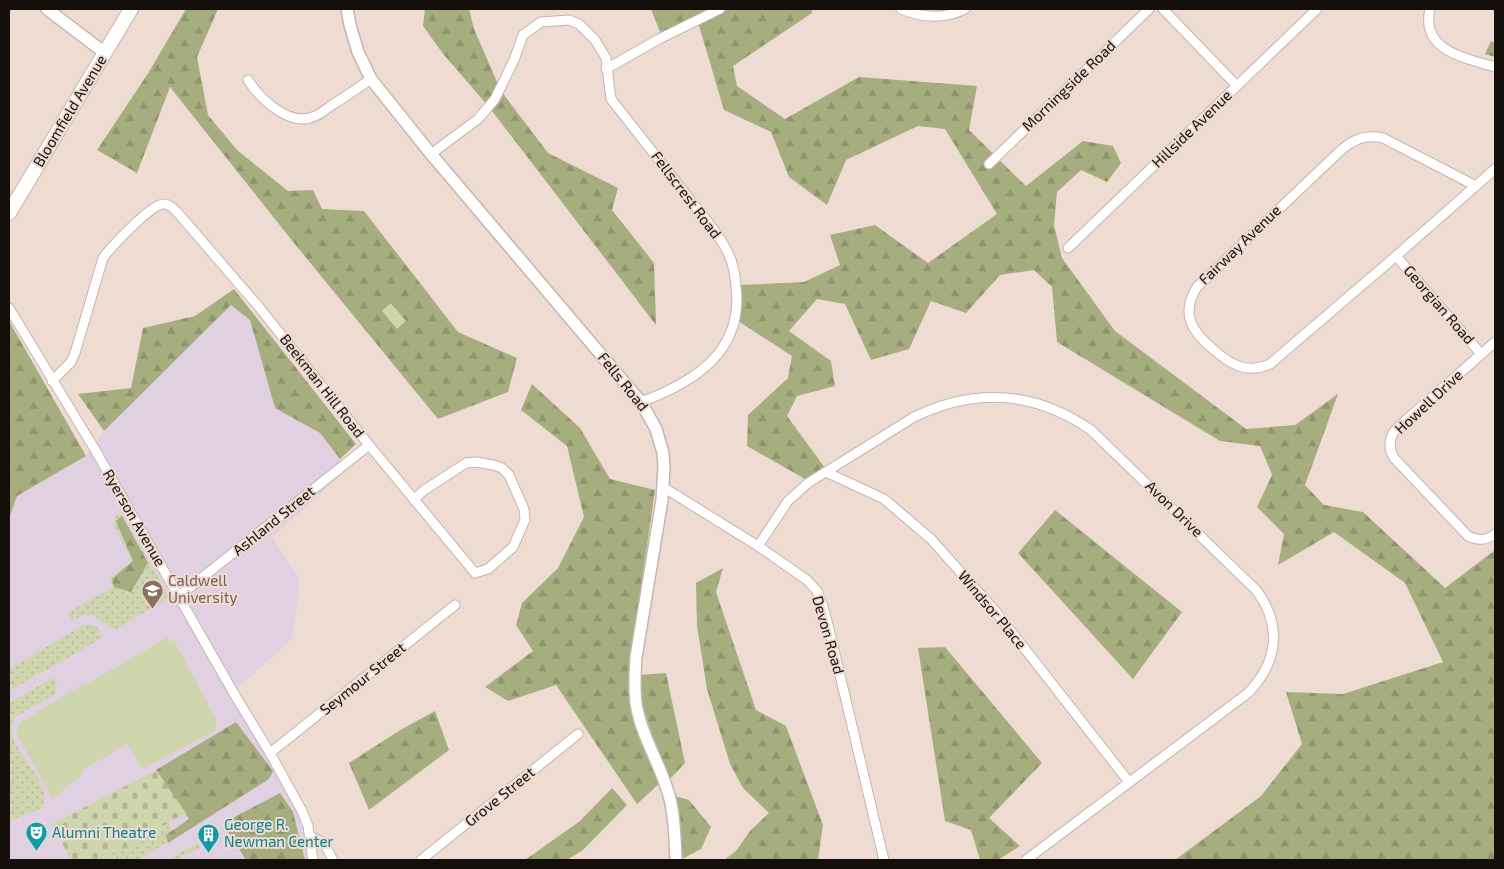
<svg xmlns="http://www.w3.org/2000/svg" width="1504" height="869" font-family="'Exo 2',sans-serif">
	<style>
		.education { fill: #e1d0e2 }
		.grass { fill: url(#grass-dots) }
		.forest { fill: url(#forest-firs) }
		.cemetery { fill: url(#cemetery-stones) }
		.garden { fill: #cfd6ad }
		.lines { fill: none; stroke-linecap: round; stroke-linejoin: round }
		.minor-casing { stroke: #c5b5ac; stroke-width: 11 }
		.tertiary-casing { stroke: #c5b5ac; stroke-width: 14 }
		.primary-casing { stroke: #c5b5ac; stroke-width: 16 }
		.minor { stroke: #fff; stroke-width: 9 }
		.tertiary { stroke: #fff; stroke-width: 11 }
		.primary { stroke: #fff; stroke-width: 14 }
		.labels { text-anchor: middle; stroke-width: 4; stroke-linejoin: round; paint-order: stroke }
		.street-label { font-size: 15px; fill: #150f0c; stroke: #eedcd3 }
		.education-label { font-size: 15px; fill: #785e54; stroke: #eedcd3; text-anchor: start }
		.culture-label { font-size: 15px; fill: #0d838f; stroke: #eedcd3; text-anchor: start }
	</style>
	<defs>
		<pattern id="grass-dots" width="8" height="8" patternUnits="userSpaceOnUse" patternTransform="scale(1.25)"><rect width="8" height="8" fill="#cfd6ad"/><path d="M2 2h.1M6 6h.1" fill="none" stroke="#b1b694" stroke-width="1.8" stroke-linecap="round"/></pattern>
		<pattern id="forest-firs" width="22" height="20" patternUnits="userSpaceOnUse" patternTransform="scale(1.25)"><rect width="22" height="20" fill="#a6ae7f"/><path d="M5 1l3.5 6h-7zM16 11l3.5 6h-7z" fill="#8e946d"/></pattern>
		<pattern id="cemetery-stones" width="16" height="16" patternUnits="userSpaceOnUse" patternTransform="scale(1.25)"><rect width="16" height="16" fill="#cfd6ad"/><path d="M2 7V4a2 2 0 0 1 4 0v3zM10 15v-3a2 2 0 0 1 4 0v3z" fill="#b1b694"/></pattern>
	</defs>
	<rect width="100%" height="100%" fill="#eedcd3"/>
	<!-- education -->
	<polygon class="education" points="231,304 250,320 275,408 320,433 348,469 272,537 300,579 292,639 230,695 278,776 304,826 308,860 9,860 9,519 17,496 86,456 104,431"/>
	<!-- grass -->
	<g class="grass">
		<path d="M118,514L123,516L168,595L165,600L116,629C97,625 99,605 72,621L68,613L113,587L110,578L132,561L114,525L115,517Z"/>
		<polygon points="89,624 97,627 102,636 99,640 9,691 9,669 82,626"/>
		<path d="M54,677L57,685L55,694L15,717C0,739 40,771 44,793C45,798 43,803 43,808L9,821V703Z"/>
		<polygon points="169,823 177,837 138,860 104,860"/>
		<polygon points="215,832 221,840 210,846 208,843 204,845 201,841"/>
		<polygon points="198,843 200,848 198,849 175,860 167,860"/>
	</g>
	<!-- forest -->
	<g class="forest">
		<polygon points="186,9 218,9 197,57 208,115 237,150 288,191 313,190 322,209 364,211 458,332 517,358 508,392 438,419 294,243 170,87 137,173 97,150 147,75"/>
		<polygon points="425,9 469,9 474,29 501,91 548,153 618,188 612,210 654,263 656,325 489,107 444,55 423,26"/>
		<polygon points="651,9 812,9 812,13 733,66 737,86 785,119 859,77 977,86 969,130 1026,186 1083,141 1113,146 1121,163 1107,182 1081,170 1057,192 1054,225 1062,258 1115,331 1246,429 1295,425 1338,394 1305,485 1324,505 1363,512 1445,588 1495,550 1495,860 1175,860 1261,796 1302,744 1286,692 1343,694 1443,662 1405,583 1334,532 1278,565 1284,534 1257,507 1272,475 1260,446 1220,441 1057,342 1052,287 1034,270 1000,275 966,313 931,301 909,349 871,360 845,304 817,299 789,331 831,361 835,386 797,396 787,416 828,472 812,483 747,446 748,415 788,378 792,356 738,321 740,285 804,282 840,265 830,235 875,225 928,263 997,214 945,129 918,126 846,160 827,205 789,177 771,132 724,110 697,19 662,37"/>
		<polygon points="1491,41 1495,43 1495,57 1485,54"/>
		<polygon points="234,289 356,444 340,459 320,433 275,408 250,320 231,305 104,431 78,394 131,388 143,328 195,316"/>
		<polygon points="9,321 86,456 17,496 9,519"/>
		<polygon points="532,384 580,428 610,479 655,490 631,657 632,708 661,782 637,804 556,685 508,701 485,687 533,651 516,625 522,603 558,568 584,517 567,446 521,410"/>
		<polygon points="1055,510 1182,612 1133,679 1018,553"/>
		<polygon points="122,516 148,563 131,592 114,587 112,579 133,561 116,521"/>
		<polygon points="723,568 716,592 756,710 786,726 823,825 818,860 724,860 736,851 750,831 769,813 743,788 730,764 707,689 697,626 696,583"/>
		<polygon points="945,647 1042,763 989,818 1020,846 998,860 980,860 971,830 945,821 918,648"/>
		<polygon points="666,673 685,763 668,781 642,705 640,675"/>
		<polygon points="435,711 449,750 369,810 349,763 402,729"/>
		<polygon points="236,722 273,771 269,779 168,843 166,835 189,819 156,770"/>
		<polygon points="612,788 627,805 583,850 567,860 525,860 580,821"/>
		<polygon points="280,793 293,812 305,860 246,860 223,823"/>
		<polygon points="675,796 689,800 711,827 701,849 680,860"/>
	</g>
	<!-- cemetery -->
	<polygon class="cemetery" points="156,770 186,813 104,860 71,860 52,824"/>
	<!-- garden -->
	<g class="garden">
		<polygon points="391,303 406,321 397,329 382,311"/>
		<polygon points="168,637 171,642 174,640 217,721 215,731 142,769 128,744 83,770 82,774 53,799 16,733 19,723 83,684 85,685"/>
	</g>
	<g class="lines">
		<defs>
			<g id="minor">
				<path d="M901,9C922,18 945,19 965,9"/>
				<polyline points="1163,9 1237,86"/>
				<path d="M1430,9C1420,51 1466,58 1495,67"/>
				<polyline points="606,69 659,39 720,9"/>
				<path d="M248,80C260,99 290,128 315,116C321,114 326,109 332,105C345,97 358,88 371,79"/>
				<path d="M431,154L478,119L495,99L514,60L523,35L541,22L569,20L579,24L595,40L606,58L611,99L714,230C722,242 730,253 733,267C735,273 735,280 736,286C744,351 695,382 641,402"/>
				<polyline points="989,164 1149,9"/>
				<path d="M1476,186L1383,138C1364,134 1352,140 1339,152L1197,287C1180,314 1192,332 1214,350C1231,365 1247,374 1270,364L1396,256L1495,169"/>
				<polyline points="1068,248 1317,9"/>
				<polyline points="1396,256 1481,354"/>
				<polyline points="9,308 94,448 236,697 270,753 302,811 308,826 313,860"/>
				<path d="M1495,342L1396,429C1389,438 1388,448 1394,458L1468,536C1478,541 1486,541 1495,534"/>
				<path d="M52,381L71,362L75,353L103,258C111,247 152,203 164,204C170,204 174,209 177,212L259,307L369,445L475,573L488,569L513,547L525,520L524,509L509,475L502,468L493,465L476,462L466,463L423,491L414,500"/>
				<polyline points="826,472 884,499 931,539 996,612 1129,782"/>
				<polyline points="663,487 758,546 807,580 817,591 822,603 829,629 884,860"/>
				<path d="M758,546L788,501L808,483L914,417C976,387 1034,391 1091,430L1257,591C1283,627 1277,663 1248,693L1026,860"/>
				<polyline points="179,596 369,445"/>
				<polyline points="270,753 455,605"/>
				<polyline points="310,836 324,843 333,860"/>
				<polyline points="421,860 578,734"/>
			</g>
			<g id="tertiary">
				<polyline points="47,9 105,53"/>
				<path d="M347,9L350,25L358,52L371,79L431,154L641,402L656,429L663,453L664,467L662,500L636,657C635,672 634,688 636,703C641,737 662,766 670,799C675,818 675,840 676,860"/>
			</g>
			<polyline id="primary" points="9,213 131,9"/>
		</defs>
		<!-- minor casing -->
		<use href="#minor" class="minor-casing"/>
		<!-- tertiary casing -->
		<use href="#tertiary" class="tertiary-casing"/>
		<!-- primary casing -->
		<use href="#primary" class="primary-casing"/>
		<!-- minor -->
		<use href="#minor" class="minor"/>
		<!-- tertiary -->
		<use href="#tertiary" class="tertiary"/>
		<!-- primary -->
		<use href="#primary" class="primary"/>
	</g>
	<!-- icons -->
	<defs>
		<symbol id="university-pin" viewBox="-11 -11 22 30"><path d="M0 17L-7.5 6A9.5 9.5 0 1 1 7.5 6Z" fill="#8d6e63" stroke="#eedcd3"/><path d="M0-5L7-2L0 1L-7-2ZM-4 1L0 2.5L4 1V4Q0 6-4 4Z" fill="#fff"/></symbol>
		<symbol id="theatre-pin" viewBox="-11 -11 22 30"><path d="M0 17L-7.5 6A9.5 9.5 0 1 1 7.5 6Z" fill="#0f9aa8" stroke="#eedcd3"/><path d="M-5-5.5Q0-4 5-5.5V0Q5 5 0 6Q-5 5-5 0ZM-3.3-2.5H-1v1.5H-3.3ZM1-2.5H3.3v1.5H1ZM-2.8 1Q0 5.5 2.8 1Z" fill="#fff"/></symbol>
		<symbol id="building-pin" viewBox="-11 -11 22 30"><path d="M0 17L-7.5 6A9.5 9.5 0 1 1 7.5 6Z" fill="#0f9aa8" stroke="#eedcd3"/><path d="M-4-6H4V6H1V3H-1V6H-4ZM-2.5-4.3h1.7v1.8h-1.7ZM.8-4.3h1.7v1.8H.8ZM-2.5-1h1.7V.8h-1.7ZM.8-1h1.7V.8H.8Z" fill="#fff"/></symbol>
	</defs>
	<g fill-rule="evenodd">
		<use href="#university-pin" x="140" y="578" width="25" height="34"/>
		<use href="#theatre-pin" x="24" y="820" width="25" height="34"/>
		<use href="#building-pin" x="196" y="822" width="25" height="34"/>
	</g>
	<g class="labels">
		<!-- street labels -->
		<g class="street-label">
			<text transform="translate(1069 86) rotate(-44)" y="5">Morningside Road</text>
			<text transform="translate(70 111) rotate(-59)" y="5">Bloomfield Avenue</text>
			<text transform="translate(1192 129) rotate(-44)" y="5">Hillside Avenue</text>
			<text transform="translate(686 195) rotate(53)" y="5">Fellscrest Road</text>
			<text transform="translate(1240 245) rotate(-44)" y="5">Fairway Avenue</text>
			<text transform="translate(1439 305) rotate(49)" y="5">Georgian Road</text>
			<text transform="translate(623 382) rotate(51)" y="5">Fells Road</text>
			<text transform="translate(322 386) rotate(52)" y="5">Beekman Hill Road</text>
			<text transform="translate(1429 402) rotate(-43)" y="5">Howell Drive</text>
			<text transform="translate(1174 509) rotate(44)" y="5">Avon Drive</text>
			<text transform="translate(134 518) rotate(60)" y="5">Ryerson Avenue</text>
			<text transform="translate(274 521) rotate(-39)" y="5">Ashland Street</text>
			<text transform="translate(992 610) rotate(50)" y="5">Windsor Place</text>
			<text transform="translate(828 635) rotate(74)" y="5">Devon Road</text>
			<text transform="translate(363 679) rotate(-39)" y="5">Seymour Street</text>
			<text transform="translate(500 797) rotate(-39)" y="5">Grove Street</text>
		</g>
		<!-- education labels -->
		<g class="education-label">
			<text x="168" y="586">Caldwell<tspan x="168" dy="17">University</tspan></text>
		</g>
		<!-- culture labels -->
		<g class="culture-label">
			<text x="224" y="830">George R.<tspan x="224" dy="17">Newman Center</tspan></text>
			<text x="52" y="838">Alumni Theatre</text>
		</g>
	</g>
	<!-- border -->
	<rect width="1504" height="869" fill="none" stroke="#150f0c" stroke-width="20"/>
</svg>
